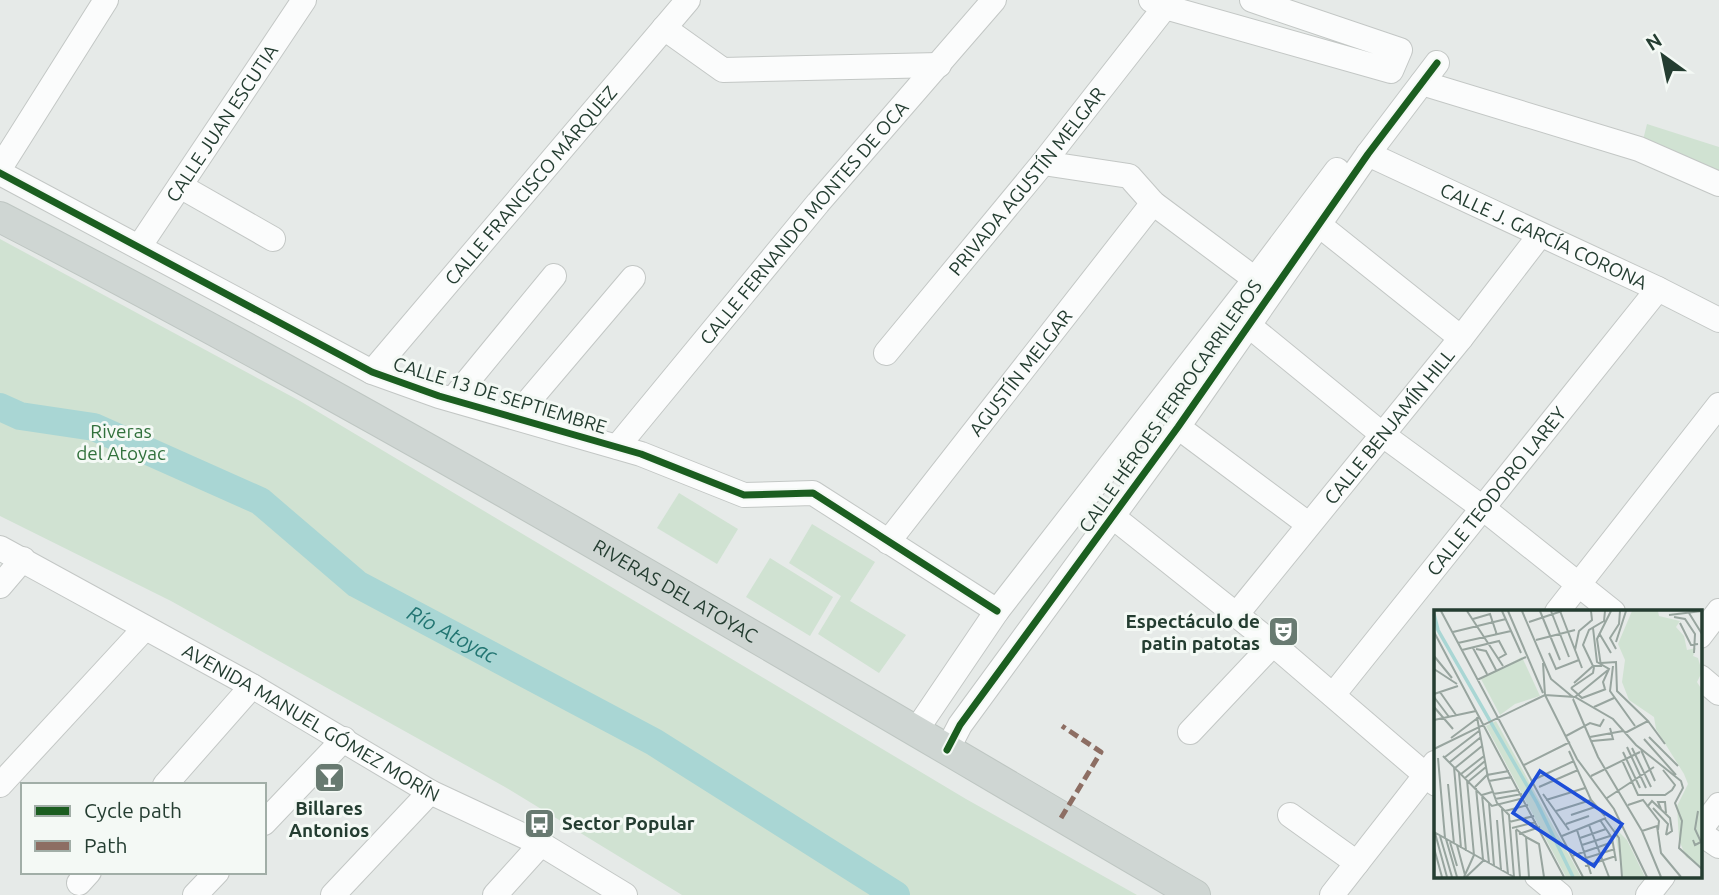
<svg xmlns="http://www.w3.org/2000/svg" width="1719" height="895" font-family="Ubuntu,sans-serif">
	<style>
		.green { fill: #d0e2d2 }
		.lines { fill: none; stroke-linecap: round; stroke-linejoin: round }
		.river { stroke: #a9d6d4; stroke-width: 28 }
		.minor-casing { stroke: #c3c7c5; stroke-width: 26 }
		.major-casing { stroke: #bec6c2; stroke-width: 32 }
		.minor { stroke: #fbfcfc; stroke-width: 24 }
		.major { stroke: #cfd6d3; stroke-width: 30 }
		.quiet { stroke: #8d6e63; stroke-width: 5; stroke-dasharray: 10 5; stroke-linecap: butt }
		.cycleway-casing { stroke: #f4f9f5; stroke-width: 11 }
		.cycleway { stroke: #1b5e20; stroke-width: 7 }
		.labels { text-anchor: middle; stroke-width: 6; stroke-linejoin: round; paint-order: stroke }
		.street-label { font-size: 19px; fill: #243d31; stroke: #f4f9f5 }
		.park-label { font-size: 19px; fill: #31713c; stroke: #f4f9f5 }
		.poi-label { font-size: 19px; font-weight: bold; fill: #243d31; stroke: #f4f9f5; text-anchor: end }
		.water-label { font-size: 21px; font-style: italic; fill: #227572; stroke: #f4f9f5 }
		.inset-river { fill: none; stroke: #a9d6d4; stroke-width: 3.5 }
		.inset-road { fill: none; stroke: #98a59f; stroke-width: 2 }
		.view { fill: #1d4ed8; fill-opacity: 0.15; stroke: #1d4ed8; stroke-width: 3.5 }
		.inset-edge { fill: none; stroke: #243d31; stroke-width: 3.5 }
	</style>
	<rect width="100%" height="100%" fill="#e6eae8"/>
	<!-- green -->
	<g class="green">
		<polygon points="1647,124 1719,147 1719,171 1643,140"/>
		<polygon points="0,239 300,401 966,799 1137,895 682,895 505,787 171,601 0,516"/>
		<polygon points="679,493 738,529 717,564 657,528"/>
		<polygon points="812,524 875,562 850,601 906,635 879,673 818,634 841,596 789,563"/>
		<polygon points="770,558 833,597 810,636 746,597"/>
	</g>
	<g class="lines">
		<!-- river -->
		<path class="river" id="s1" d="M0,407L20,416L94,427L260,501L357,584L654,742L896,895"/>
		<defs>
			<g id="minor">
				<polyline points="1151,0 1165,7 1391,71 1400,50 1252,0"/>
				<polyline points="664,28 723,70 939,65"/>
				<polyline points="1422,83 1639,149 1719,184"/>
				<path id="s2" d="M1368,154L1658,289L1719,320"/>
				<polyline points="1043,163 1129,176 1153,203 1255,279"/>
				<polyline points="0,168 106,0"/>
				<polyline points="0,173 372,372 439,396 641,454 744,495 813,493 997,611"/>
				<polyline points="180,186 273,239"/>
				<polyline points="1318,224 1461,338"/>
				<path id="s3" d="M139,247L304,0"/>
				<polyline points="1247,324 1383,435 1484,509 1613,612"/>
				<path id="s4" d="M886,353L1043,163L1165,7"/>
				<path id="s5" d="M372,372L688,0"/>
				<polyline points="453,399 554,276"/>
				<polyline points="515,417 633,278"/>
				<polyline points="1178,427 1308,524"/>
				<path id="s6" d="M617,447L818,203L994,0"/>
				<polyline points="1112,516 1273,644 1436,784"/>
				<path id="s7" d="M888,542L1153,203"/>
				<path id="s8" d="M0,548L252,686L430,792L541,844L625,895"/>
				<polyline points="0,586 23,559"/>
				<polyline points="1557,612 1719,405"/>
				<path id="s9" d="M1236,615L1461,338L1540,235"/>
				<polyline points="1700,636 1719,611"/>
				<polyline points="1700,677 1719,693"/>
				<path id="s10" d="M1333,695L1658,289"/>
				<polyline points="915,732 997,611 1255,279 1337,170"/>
				<polyline points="1190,732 1273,644"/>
				<polyline points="947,750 960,725 1178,427 1368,154 1437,63"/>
				<polyline points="0,785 145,628"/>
				<polyline points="165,785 252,686"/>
				<polyline points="1290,815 1357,863"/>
				<polyline points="264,823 344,739"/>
				<polyline points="1700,830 1719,805"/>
				<polyline points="1700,833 1719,846"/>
				<polyline points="1537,876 1560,895"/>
				<polyline points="79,883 89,872"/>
				<polyline points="195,895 217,872"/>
				<polyline points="333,895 430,792"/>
				<polyline points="495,895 541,844"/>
				<polyline points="1332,895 1435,763"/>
				<polyline points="1648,895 1663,876"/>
			</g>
			<g id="major">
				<path id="s11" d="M0,217C407,427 800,664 1195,895"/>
			</g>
		</defs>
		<!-- minor casing -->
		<use href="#minor" class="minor-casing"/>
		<!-- major casing -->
		<use href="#major" class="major-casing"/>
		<!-- minor -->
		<use href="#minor" class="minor"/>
		<!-- major -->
		<use href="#major" class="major"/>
		<!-- quiet -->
		<polyline class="quiet" points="1061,818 1101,752 1062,726"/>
		<defs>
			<g id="cycleway">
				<polyline points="0,173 372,372 439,396 641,454 744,495 813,493 997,611"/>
				<polyline points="947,750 960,725 1178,427 1368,154 1437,63"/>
			</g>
		</defs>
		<!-- cycleway casing -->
		<use href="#cycleway" class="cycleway-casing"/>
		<!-- cycleway -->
		<use href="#cycleway" class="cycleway"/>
	</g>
	<!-- icons -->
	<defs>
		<symbol id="theatre-square" viewBox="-11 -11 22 22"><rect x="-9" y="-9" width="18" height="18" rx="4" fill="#687a71" stroke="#f4f9f5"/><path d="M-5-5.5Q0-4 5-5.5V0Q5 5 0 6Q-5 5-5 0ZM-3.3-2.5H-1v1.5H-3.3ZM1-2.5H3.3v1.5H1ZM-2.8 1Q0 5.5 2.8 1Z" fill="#fff"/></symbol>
		<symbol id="bar-square" viewBox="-11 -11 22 22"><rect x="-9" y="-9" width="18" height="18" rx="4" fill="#687a71" stroke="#f4f9f5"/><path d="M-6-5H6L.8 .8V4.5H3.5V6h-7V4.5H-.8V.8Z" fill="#fff"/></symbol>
		<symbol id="bus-square" viewBox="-11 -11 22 22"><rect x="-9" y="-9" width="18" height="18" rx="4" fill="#687a71" stroke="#f4f9f5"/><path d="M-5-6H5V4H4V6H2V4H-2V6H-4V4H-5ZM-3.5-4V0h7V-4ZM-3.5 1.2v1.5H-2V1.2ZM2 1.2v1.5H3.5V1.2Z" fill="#fff"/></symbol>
	</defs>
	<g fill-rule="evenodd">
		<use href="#theatre-square" x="1266" y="614" width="35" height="35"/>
		<use href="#bar-square" x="312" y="760" width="35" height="35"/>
		<use href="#bus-square" x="522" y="806" width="35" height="35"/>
	</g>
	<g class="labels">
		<!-- street labels -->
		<g class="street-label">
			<text dy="7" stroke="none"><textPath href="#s3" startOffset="149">CALLE JUAN ESCUTIA</textPath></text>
			<text dy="7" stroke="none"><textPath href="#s4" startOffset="222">PRIVADA AGUSTÍN MELGAR</textPath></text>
			<text dy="7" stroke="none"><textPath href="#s5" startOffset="245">CALLE FRANCISCO MÁRQUEZ</textPath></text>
			<text dy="7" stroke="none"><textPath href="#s6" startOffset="292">CALLE FERNANDO MONTES DE OCA</textPath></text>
			<text dy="7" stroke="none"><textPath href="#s2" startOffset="194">CALLE J. GARCÍA CORONA</textPath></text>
			<text dy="7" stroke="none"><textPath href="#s7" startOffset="215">AGUSTÍN MELGAR</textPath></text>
			<text transform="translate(500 395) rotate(17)" y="7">CALLE 13 DE SEPTIEMBRE</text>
			<text transform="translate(1170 406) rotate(-55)" y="7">CALLE HÉROES FERROCARRILEROS</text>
			<text dy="7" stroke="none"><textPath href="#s9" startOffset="243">CALLE BENJAMÍN HILL</textPath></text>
			<text dy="7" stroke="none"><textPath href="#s10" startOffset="261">CALLE TEODORO LAREY</textPath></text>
			<text dy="7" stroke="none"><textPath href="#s11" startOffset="772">RIVERAS DEL ATOYAC</textPath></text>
			<text dy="7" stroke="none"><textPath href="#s8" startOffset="357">AVENIDA MANUEL GÓMEZ MORÍN</textPath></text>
		</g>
		<!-- park labels -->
		<g class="park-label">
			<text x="121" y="438">Riveras<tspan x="121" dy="22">del Atoyac</tspan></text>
		</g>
		<!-- poi labels -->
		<g class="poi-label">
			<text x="1260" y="628">Espectáculo de<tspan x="1260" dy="22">patin patotas</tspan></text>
			<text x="329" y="815" text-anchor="middle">Billares<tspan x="329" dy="22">Antonios</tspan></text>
			<text x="562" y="830" text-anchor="start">Sector Popular</text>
		</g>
		<!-- water labels -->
		<g class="water-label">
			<text dy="7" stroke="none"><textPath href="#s1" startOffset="514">Río Atoyac</textPath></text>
		</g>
	</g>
	<!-- overview -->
	<g transform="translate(1434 610)">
		<rect width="268" height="268" fill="#e6eae8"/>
		<path d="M198,1H224L225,6L246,11L242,17L250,26L253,40L262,38L259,46L264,48L268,62L263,72L268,80V258L252,247L245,230L243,196L254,174L250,164L222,119L220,107L195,90L188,72L191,50L184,34ZM88,47L106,86L81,94L66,105L47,69ZM62,111L147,267H132L52,116ZM180,217L193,230L211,267H189Z" fill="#d0e2d2"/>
		<path class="inset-river" d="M0,4L4,20L103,193L139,267"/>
		<path class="inset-road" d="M7,1L149,267M33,1L69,56M68,1L87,43M74,1L109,83M88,1L117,69L140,88M106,1L126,50M117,1L135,47M126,1L148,58M255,3L268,24M235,5L268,1M240,7L251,9L261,24L260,43M39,9L56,4L63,25M95,12L128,1M246,13L257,35L264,34M159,18L163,52L175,59L169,72L171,79M0,22L130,267M19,22L72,9M165,23L177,43M102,30L141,20M182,32L192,1M24,33L77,21M39,38L53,64M42,39L52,41L62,60M182,39L176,28L185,14L186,1M28,40L65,31L72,44L65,48M141,40L145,21L158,10L157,1M115,43L122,59L145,50M0,46L18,68M109,53L111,85L143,149L180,199L213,267M167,53L182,52L183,81L214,111L191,123M159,56H167L163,29L177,1M159,56L149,35L155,20L170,11L171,1M179,56L176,81L201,116M0,59L23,74M43,70L92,47M140,73L159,56M137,78L148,88L172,79M137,78L159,63L160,57M6,82L22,105M0,84L24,76M0,87L15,107M141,87L174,60M139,89L164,147L208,221L227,267M0,97L19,119M160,97L180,88M43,107L54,168L63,193L75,205L80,267M0,110L42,101M214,111L231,134M132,126L156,113L166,116L170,109M156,127L189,121M215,127L244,156M17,128L45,107M210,129L242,165M158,131L179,129L176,118M193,137L212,178M198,138L217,177M0,139L111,85L141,87L179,109L202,135L247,171L249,178L241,193L248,211L245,238L268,259M207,140L221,171M135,141L157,190L171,206M189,142L206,178M9,146L58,196L90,188M11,147L45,121M4,148L11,228M188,150L204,185H231L238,180L241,175L229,160M16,152L47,127M90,155L136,132M20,157L27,238M21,158L48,136M25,163L32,241M27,164L50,146M157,166L206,142M31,168L51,151M99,170L140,151M35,171L52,157M55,171L78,167M14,174L20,234M41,177L53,165L75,161M105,177L144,160M42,178L49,249M59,184L85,180M109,184L135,220M173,188L220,157M61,189L88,184M112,190L151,178M55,193L60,256M194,195L209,190L225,211L224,220M213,197L218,191L236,208L238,221L232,225M219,198L234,214L232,225M68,199L74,264M227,199L224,192H231L232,203M71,201L94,195M122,201L157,190M137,205L161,197M171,209L185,228L188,267M63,210L67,260M166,210L178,228L182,251M75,212L100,206M132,214L155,206M155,215L175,267M78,218L102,212M82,219L92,227L95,267M82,220L86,267M143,220L157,264M208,221L223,216L227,243L247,267M0,222L80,267M1,223L13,267M85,224L106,217M6,226L18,267M128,226L172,208M92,227L105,234L110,267M146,228L172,219M12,229L23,267M259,230L261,235L267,232L261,219L264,201M16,232L23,256M23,235L31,265M148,235L176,226M0,238L8,267M138,246L179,232M152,248L181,239M55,253L48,185L58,182M151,256L182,246M30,267L40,245L33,170M32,267L50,250"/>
		<path class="view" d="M106,161L188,214L160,256L79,203Z"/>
		<rect width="268" height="268" class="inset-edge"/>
	</g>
	<!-- legend -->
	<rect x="21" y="783" width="245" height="91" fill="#f4f9f5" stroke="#a1aea7" stroke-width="2"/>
	<rect x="35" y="806" width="35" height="10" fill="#1b5e20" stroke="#a1aea7" stroke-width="2"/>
	<text x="84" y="818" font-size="21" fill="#243d31">Cycle path</text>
	<rect x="35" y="841" width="35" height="10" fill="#8d6e63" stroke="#a1aea7" stroke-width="2"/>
	<text x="84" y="853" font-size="21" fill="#243d31">Path</text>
	<!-- north arrow -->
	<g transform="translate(1663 56) rotate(327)" stroke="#f4f9f5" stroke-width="5" paint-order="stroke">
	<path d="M0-5L12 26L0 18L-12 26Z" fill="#243d31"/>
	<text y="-10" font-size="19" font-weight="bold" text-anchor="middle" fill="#243d31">N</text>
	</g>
</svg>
